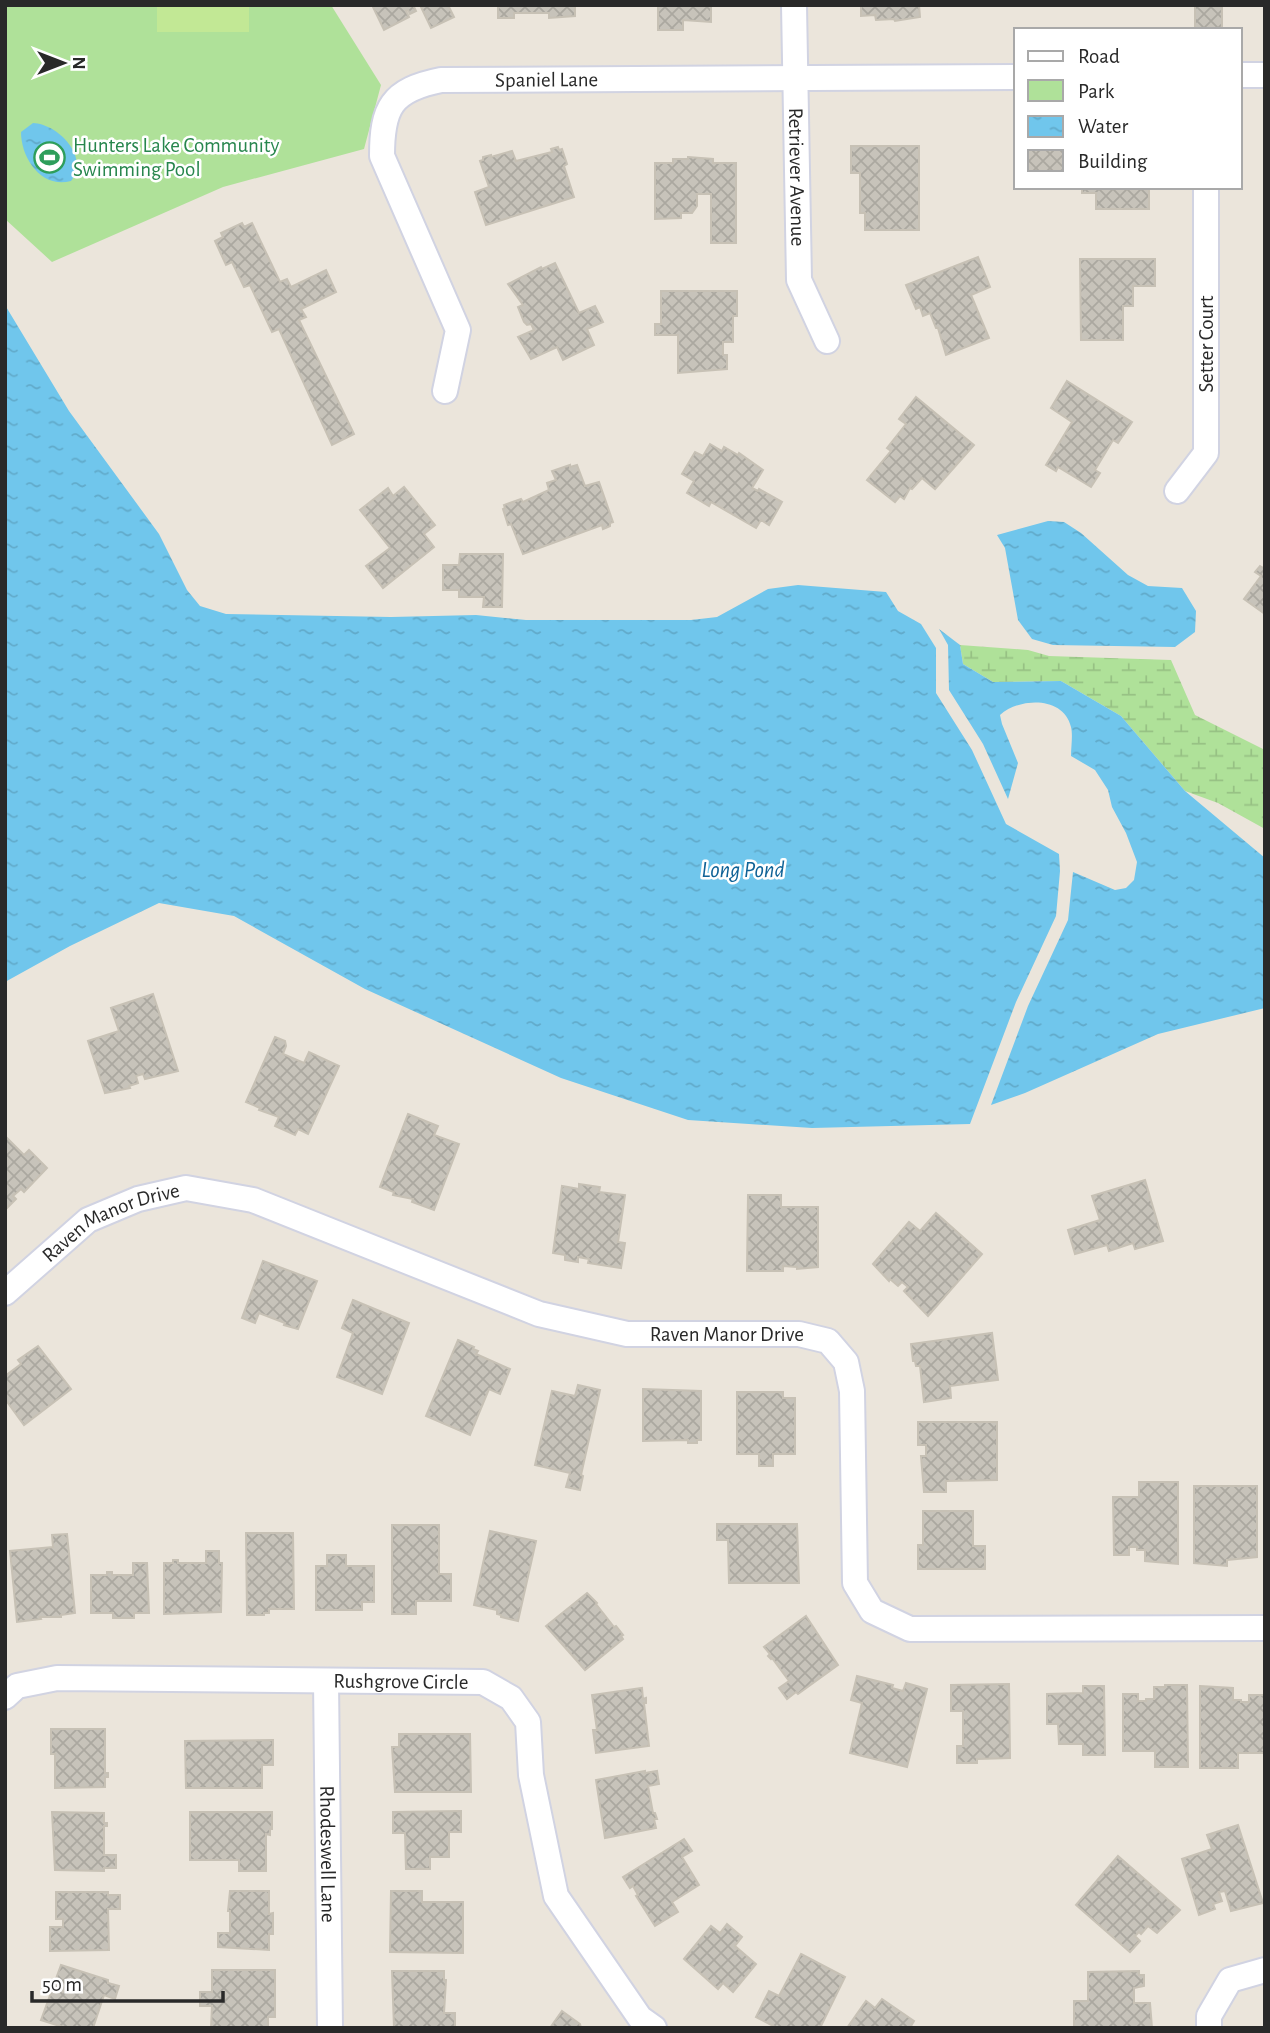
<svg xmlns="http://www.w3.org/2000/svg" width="1270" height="2033" font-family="'Alegreya Sans',sans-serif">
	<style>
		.wetland { fill: url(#wetland-marsh) }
		.park { fill: #afe199 }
		.pitch { fill: #c2e895 }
		.water { fill: url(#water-ripples) }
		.building { fill: url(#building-cross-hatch); stroke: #c7c1b5; stroke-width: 2 }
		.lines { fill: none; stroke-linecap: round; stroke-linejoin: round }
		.street-casing { stroke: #d1d3e2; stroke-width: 28 }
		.street { stroke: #fff; stroke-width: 24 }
		.labels { text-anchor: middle; stroke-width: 5; stroke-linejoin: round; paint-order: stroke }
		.street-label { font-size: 21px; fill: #292929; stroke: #fff }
		.leisure-label { font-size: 21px; fill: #27864d; stroke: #fff; text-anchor: start }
		.water-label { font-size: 23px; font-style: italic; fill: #106397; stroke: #fff }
	</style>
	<defs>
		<pattern id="wetland-marsh" width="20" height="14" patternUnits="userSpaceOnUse" patternTransform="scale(1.75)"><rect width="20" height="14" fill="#afe199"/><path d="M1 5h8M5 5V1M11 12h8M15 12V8" fill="none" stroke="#97c184"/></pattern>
		<pattern id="water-ripples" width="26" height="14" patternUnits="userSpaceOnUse" patternTransform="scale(1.75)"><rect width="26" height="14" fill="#70c6ec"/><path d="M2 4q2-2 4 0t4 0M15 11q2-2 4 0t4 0" fill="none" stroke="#61aaca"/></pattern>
		<pattern id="building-cross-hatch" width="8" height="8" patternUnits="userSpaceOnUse" patternTransform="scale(1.75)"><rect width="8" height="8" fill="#c7c3ba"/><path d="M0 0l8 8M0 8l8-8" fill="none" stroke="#aba8a0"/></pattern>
	</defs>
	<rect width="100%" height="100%" fill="#ebe5db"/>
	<!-- wetland -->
	<polygon class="wetland" points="960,645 1028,650 1049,656 1171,660 1195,715 1265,750 1265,829 1218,803 1185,791 1121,716 1061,681 993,682 963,664"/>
	<!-- park -->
	<polygon class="park" points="5,5 331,5 381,85 364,149 223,187 52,262 5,219"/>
	<!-- pitch -->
	<rect class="pitch" x="157" y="5" width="92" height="27"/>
	<!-- water -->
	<g class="water">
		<path d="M33,123C58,124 90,157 71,181C41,189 21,158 21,132Z"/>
		<polygon points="5,305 69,411 159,534 187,590 200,606 226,614 391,617 476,615 526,620 691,620 717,617 768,589 798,585 886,592 898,611 921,624 936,648 936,693 972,750 1006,824 1059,854 1060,871 1056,916 1016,1002 970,1124 812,1128 688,1120 561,1078 365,989 234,916 159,903 70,946 5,982"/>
		<polygon points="1048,521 1064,522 1081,533 1128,575 1148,586 1182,588 1196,611 1195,632 1175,647 1053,645 1032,639 1018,620 1005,548 997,535"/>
		<path d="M939,629L960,645L963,664L993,682L1061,681L1121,716L1185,791L1265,858V1008L1158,1034L1025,1093L991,1105L1028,1006L1068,920L1073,872L1115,890L1126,888L1134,880L1137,862L1126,833L1112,807L1108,790L1095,770L1071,756C1071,747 1073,735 1071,727C1064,696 1020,697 1000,715L1002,724L1018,763L1008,799L983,744L949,690L948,645Z"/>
	</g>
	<!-- building -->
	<g class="building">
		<polygon points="372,5 417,5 414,7 416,11 410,14 408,10 406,11 409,17 384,30"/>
		<polygon points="420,5 448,5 454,17 431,28"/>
		<polygon points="498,5 575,5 575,16 549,18 549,13 514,13 514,18 498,18"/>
		<polygon points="658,5 711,5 711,22 683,20 683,30 658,30"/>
		<polygon points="861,5 919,5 920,17 895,21 894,19 876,20 875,15 861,16"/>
		<rect x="1195" y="5" width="27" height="25"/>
		<polygon points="851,146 919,146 919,230 865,230 865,213 860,213 860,173 851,173"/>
		<polygon points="558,147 559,150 562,149 567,164 564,166 574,197 486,225 475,192 489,187 480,161 483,160 483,157 491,155 491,157 512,151 516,161 552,152 551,149"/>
		<polygon points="688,157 713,159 713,163 736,163 736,243 711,243 711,194 697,194 697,206 692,213 681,213 681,218 655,219 655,163 673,163 673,159 688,159"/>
		<polygon points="1082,187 1149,187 1149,209 1096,209 1096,193 1082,193"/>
		<polygon points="242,223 244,227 252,223 280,282 287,279 291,287 326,270 336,292 301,309 306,317 299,320 354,434 332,445 279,329 272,332 250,285 244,287 232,262 226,265 215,241 223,237 221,233"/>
		<polygon points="978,257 990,287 971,295 989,338 946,355 938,328 936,328 930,313 923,316 920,307 916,309 906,285"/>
		<polygon points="1080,259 1155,259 1155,286 1133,286 1133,306 1123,306 1123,340 1081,340"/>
		<polygon points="555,263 579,313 595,306 603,322 587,329 594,345 563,360 557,347 531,359 518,337 534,330 531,324 527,325 524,322 518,307 523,305 508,284 541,267 542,269"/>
		<polygon points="661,291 737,291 737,316 733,316 733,342 723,342 723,355 727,355 727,369 678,373 678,335 655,335 655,324 661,324"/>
		<polygon points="1067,381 1132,422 1118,443 1113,440 1095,470 1100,473 1091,487 1058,467 1056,471 1046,465 1072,422 1051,408"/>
		<polygon points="916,397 974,445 935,489 922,478 912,489 910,488 904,499 900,496 895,502 867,480 891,451 887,448 906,424 899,419"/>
		<polygon points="710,444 722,451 724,447 738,455 739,453 763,470 752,488 758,491 759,489 782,502 769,525 761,520 756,528 711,502 709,506 687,493 694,481 682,474 695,452 703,456"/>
		<polygon points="570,465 570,467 577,465 585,486 599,482 613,522 610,523 610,526 603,529 602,525 523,554 511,524 508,525 503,509 505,508 504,505 521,499 523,502 549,490 547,483 556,480 552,471"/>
		<polygon points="404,487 435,525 424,534 434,547 383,588 366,566 390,548 360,510 388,488 393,496"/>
		<polygon points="460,554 503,554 502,607 483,607 484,597 459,597 459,590 443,590 443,565 459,565"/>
		<polygon points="1260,566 1265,569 1265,614 1244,599 1261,576 1255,572"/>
		<polygon points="153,994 178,1071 145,1079 143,1074 136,1076 138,1083 129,1086 130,1088 105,1093 88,1041 119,1031 111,1008"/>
		<polygon points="275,1037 285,1041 286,1046 283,1054 304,1063 309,1052 339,1066 308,1134 298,1129 295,1135 275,1126 279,1117 259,1110 260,1108 246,1102"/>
		<polygon points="408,1114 438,1126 434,1135 459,1144 434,1210 412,1202 413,1199 393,1195 394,1192 380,1187"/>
		<polygon points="5,1136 24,1155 29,1150 47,1168 24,1192 21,1189 13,1196 16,1199 7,1208 5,1206"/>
		<polygon points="1145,1180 1163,1241 1135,1249 1133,1243 1109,1251 1107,1245 1075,1254 1068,1230 1100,1220 1092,1196"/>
		<polygon points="579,1184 600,1187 599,1192 625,1195 618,1242 625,1243 621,1268 588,1263 589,1259 578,1257 578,1262 565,1260 565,1255 553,1253 562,1186 579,1189"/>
		<polygon points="748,1195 781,1195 781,1207 818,1207 818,1267 797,1269 797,1267 783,1266 783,1271 747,1271"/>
		<polygon points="936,1213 982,1254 928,1316 904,1291 908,1287 902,1282 898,1286 890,1279 889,1281 873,1264 909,1222 920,1231"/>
		<polygon points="263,1261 317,1281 298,1329 284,1325 285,1323 259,1313 255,1323 242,1318"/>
		<polygon points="353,1300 409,1323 382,1394 337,1377 353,1333 342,1328"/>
		<polygon points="992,1333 998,1380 950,1386 951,1398 924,1402 920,1366 916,1366 915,1361 913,1361 911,1344"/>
		<polygon points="458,1340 474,1347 473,1349 478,1351 476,1354 510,1369 500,1394 489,1389 470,1435 426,1416"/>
		<polygon points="38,1346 71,1389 24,1425 5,1399 5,1376 21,1364 18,1360"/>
		<polygon points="578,1385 600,1390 581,1475 583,1476 580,1490 566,1487 570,1473 535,1465 552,1391 575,1396"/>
		<polygon points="643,1389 701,1391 701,1440 697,1440 697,1443 688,1443 688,1440 643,1441"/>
		<polygon points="737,1392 783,1392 783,1398 795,1398 795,1454 773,1454 773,1466 759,1466 759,1454 737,1454"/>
		<polygon points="918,1422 997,1422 997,1480 946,1481 946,1492 924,1492 921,1456 926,1456 926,1445 918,1445"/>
		<polygon points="1139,1482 1178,1482 1178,1564 1145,1561 1145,1550 1137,1550 1137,1547 1129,1547 1129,1555 1114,1555 1113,1497 1139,1497"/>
		<polygon points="1194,1486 1257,1486 1257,1557 1227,1560 1227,1566 1194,1563"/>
		<polygon points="923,1511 973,1511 973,1546 985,1546 985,1569 918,1569 918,1545 923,1545"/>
		<polygon points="717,1524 797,1524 799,1583 729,1583 728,1540 717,1540"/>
		<polygon points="392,1525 439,1525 439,1574 451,1574 451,1601 416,1601 416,1614 392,1614"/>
		<polygon points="490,1531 536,1541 518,1621 501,1617 501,1615 497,1614 497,1610 474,1605"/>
		<polygon points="246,1533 293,1533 294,1609 269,1609 269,1613 264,1613 264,1615 247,1615"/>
		<polygon points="67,1534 75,1613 61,1615 61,1617 40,1617 41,1619 17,1622 10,1551 53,1547 52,1535"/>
		<polygon points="206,1551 219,1551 219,1563 222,1563 221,1612 164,1614 164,1563 173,1563 173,1560 178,1560 178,1563 206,1563"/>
		<polygon points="327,1555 346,1555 346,1566 374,1566 374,1602 362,1602 362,1610 316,1610 316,1566 327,1566"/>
		<polygon points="133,1563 147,1563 149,1613 134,1613 134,1618 113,1618 113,1613 91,1613 91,1575 107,1575 107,1572 112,1572 112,1575 133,1575"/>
		<polygon points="587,1593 597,1603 596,1604 614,1627 616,1626 623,1635 621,1636 623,1639 585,1670 546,1626"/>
		<polygon points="806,1616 838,1665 798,1694 796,1692 787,1699 779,1688 789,1681 772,1658 771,1659 768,1656 770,1654 764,1647"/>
		<polygon points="857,1676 893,1685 892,1688 903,1691 906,1683 927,1689 907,1767 850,1753 862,1703 851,1700"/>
		<polygon points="1009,1684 1010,1758 977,1759 977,1763 957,1763 957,1746 963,1746 963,1711 951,1711 951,1685"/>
		<polygon points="1165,1685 1187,1685 1188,1767 1155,1767 1155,1751 1123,1751 1123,1694 1138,1694 1138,1701 1146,1701 1146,1699 1154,1699 1154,1687 1165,1687"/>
		<polygon points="1083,1686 1104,1686 1105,1755 1083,1755 1083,1744 1059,1744 1058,1724 1047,1724 1047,1694 1083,1693"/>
		<polygon points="1200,1686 1233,1688 1233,1700 1241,1700 1241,1702 1249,1702 1249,1695 1264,1695 1264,1753 1238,1753 1238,1768 1200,1768"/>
		<polygon points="642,1688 643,1699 646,1698 646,1703 644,1703 649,1746 596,1753 593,1730 597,1730 592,1695"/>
		<polygon points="51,1729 105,1729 105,1773 108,1773 108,1777 105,1777 105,1787 55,1788 55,1754 51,1754"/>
		<polygon points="399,1734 470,1734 471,1792 395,1792 392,1747 399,1747"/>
		<polygon points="273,1740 273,1765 262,1765 262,1788 186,1788 185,1741"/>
		<polygon points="645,1771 645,1773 657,1771 659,1784 648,1786 653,1813 655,1813 657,1819 654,1819 656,1828 605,1838 596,1780"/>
		<polygon points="461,1811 461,1832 449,1832 449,1857 430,1857 430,1869 406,1869 405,1833 393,1833 393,1812"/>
		<polygon points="52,1812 104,1813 104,1823 107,1823 107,1826 104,1826 104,1855 116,1855 116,1868 104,1868 104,1871 55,1870"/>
		<polygon points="190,1812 272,1812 272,1829 270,1829 270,1835 266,1834 266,1871 239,1871 239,1860 190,1860"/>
		<polygon points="1238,1825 1263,1903 1231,1911 1225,1891 1219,1892 1222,1901 1213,1904 1215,1909 1199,1915 1182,1859 1212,1849 1207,1835"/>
		<polygon points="684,1839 692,1851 682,1857 699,1885 672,1902 678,1912 655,1926 636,1896 638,1895 633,1886 630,1888 623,1877"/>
		<polygon points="1118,1856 1180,1910 1157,1933 1148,1926 1141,1934 1139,1932 1135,1936 1140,1941 1130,1952 1076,1905"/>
		<polygon points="230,1891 269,1891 269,1914 273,1913 273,1934 269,1934 269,1950 218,1947 218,1933 230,1933 230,1911 228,1911"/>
		<polygon points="391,1891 422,1891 422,1902 463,1902 463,1953 390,1952"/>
		<polygon points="56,1892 108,1892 108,1895 120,1895 120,1909 108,1909 109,1950 50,1951 50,1927 63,1927 63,1919 56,1919"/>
		<polygon points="727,1924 742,1937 735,1946 756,1964 733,1992 723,1983 718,1989 684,1959 711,1926 720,1933"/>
		<polygon points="801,1954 845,1977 820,2028 777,2028 756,2017 769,1991 779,1996"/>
		<polygon points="61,1965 108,1980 108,1983 119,1986 115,1999 104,1995 93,2028 66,2028 41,2020"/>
		<polygon points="212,1970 275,1970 275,2017 268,2017 268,2028 211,2028 212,2006 200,2006 200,1992 212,1992"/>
		<polygon points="392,1971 444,1971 444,1980 446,1980 444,2013 455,2013 455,2027 394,2028"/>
		<polygon points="1139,1971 1139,1975 1144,1975 1144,1986 1134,1988 1134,2003 1150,2003 1152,2028 1074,2028 1074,2001 1088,2001 1088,1972"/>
		<polygon points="882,1999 914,2021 911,2026 914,2028 847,2028 866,2001 875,2008"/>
		<polygon points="562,2011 580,2024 581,2028 550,2028"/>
	</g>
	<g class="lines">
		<defs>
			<g id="street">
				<path id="s1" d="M794,5L799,280L827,341"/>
				<polyline points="1240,75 1265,75"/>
				<path id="s2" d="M445,391L458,330L382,156C382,108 391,90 441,80L1016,77"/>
				<polyline points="1177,491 1206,453 1206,187"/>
				<path id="s3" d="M5,1293L88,1220L138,1199L186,1188L253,1200L539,1314L627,1334H799L828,1341L846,1362L852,1391L855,1583L872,1611L910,1629L1265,1628"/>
				<path id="s4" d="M326,1681L330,2028"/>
				<path id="s5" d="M5,1697L17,1686L57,1678L483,1682L511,1698L528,1722L531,1775L556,1896L640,2018L654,2028"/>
				<polyline points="1209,2028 1209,2016 1230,1980 1265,1970"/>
			</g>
		</defs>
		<!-- street casing -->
		<use href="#street" class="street-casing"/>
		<!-- street -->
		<use href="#street" class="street"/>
	</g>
	<!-- icons -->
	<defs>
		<symbol id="stadium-ring" viewBox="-11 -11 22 22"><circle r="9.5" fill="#fff" stroke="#2e9e5b" stroke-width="1.5"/><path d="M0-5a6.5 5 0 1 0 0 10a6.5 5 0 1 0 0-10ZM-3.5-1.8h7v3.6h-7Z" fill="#2e9e5b"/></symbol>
	</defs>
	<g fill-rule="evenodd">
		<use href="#stadium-ring" x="32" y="140" width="35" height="35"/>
	</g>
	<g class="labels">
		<!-- street labels -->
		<g class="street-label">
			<text dy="7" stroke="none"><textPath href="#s2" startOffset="467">Spaniel Lane</textPath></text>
			<text dy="7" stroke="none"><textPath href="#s1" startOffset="172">Retriever Avenue</textPath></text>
			<text transform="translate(1206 344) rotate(-90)" y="7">Setter Court</text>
			<text dy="7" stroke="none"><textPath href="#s3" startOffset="130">Raven Manor Drive</textPath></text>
			<text dy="7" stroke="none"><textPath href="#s3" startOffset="780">Raven Manor Drive</textPath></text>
			<text dy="7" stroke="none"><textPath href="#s5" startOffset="401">Rushgrove Circle</textPath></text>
			<text dy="7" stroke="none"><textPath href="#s4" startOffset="173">Rhodeswell Lane</textPath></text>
		</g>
		<!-- leisure labels -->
		<g class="leisure-label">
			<text x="73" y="152">Hunters Lake Community<tspan x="73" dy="24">Swimming Pool</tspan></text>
		</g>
		<!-- water labels -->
		<g class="water-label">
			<text x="743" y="877">Long Pond</text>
		</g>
	</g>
	<!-- border -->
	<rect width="1270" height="2033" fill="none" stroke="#292929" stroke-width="14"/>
	<!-- legend -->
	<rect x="1014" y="28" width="228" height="161" fill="#ffffff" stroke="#a9a9a9" stroke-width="2"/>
	<rect x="1028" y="51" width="35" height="10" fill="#ffffff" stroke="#a9a9a9" stroke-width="2"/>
	<text x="1078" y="63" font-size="21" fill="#292929">Road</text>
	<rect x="1028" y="80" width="35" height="21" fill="#afe199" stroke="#a9a9a9" stroke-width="2"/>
	<text x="1078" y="98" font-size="21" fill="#292929">Park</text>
	<rect x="1028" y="116" width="35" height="21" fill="url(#water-ripples)" stroke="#a9a9a9" stroke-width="2"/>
	<text x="1078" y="133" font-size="21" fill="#292929">Water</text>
	<rect x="1028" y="150" width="35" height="21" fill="url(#building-cross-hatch)" stroke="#a9a9a9" stroke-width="2"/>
	<text x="1078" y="168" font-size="21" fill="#292929">Building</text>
	<!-- north arrow -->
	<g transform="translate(63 63) rotate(90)" stroke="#ffffff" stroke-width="5" paint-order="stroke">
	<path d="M0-5L12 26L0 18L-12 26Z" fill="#292929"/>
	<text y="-10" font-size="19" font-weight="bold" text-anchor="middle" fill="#292929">N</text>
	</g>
	<!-- scale -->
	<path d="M32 1991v10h191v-10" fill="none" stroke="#292929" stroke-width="3.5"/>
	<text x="42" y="1991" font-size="21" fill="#292929" stroke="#ffffff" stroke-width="5" paint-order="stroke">50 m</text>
</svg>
